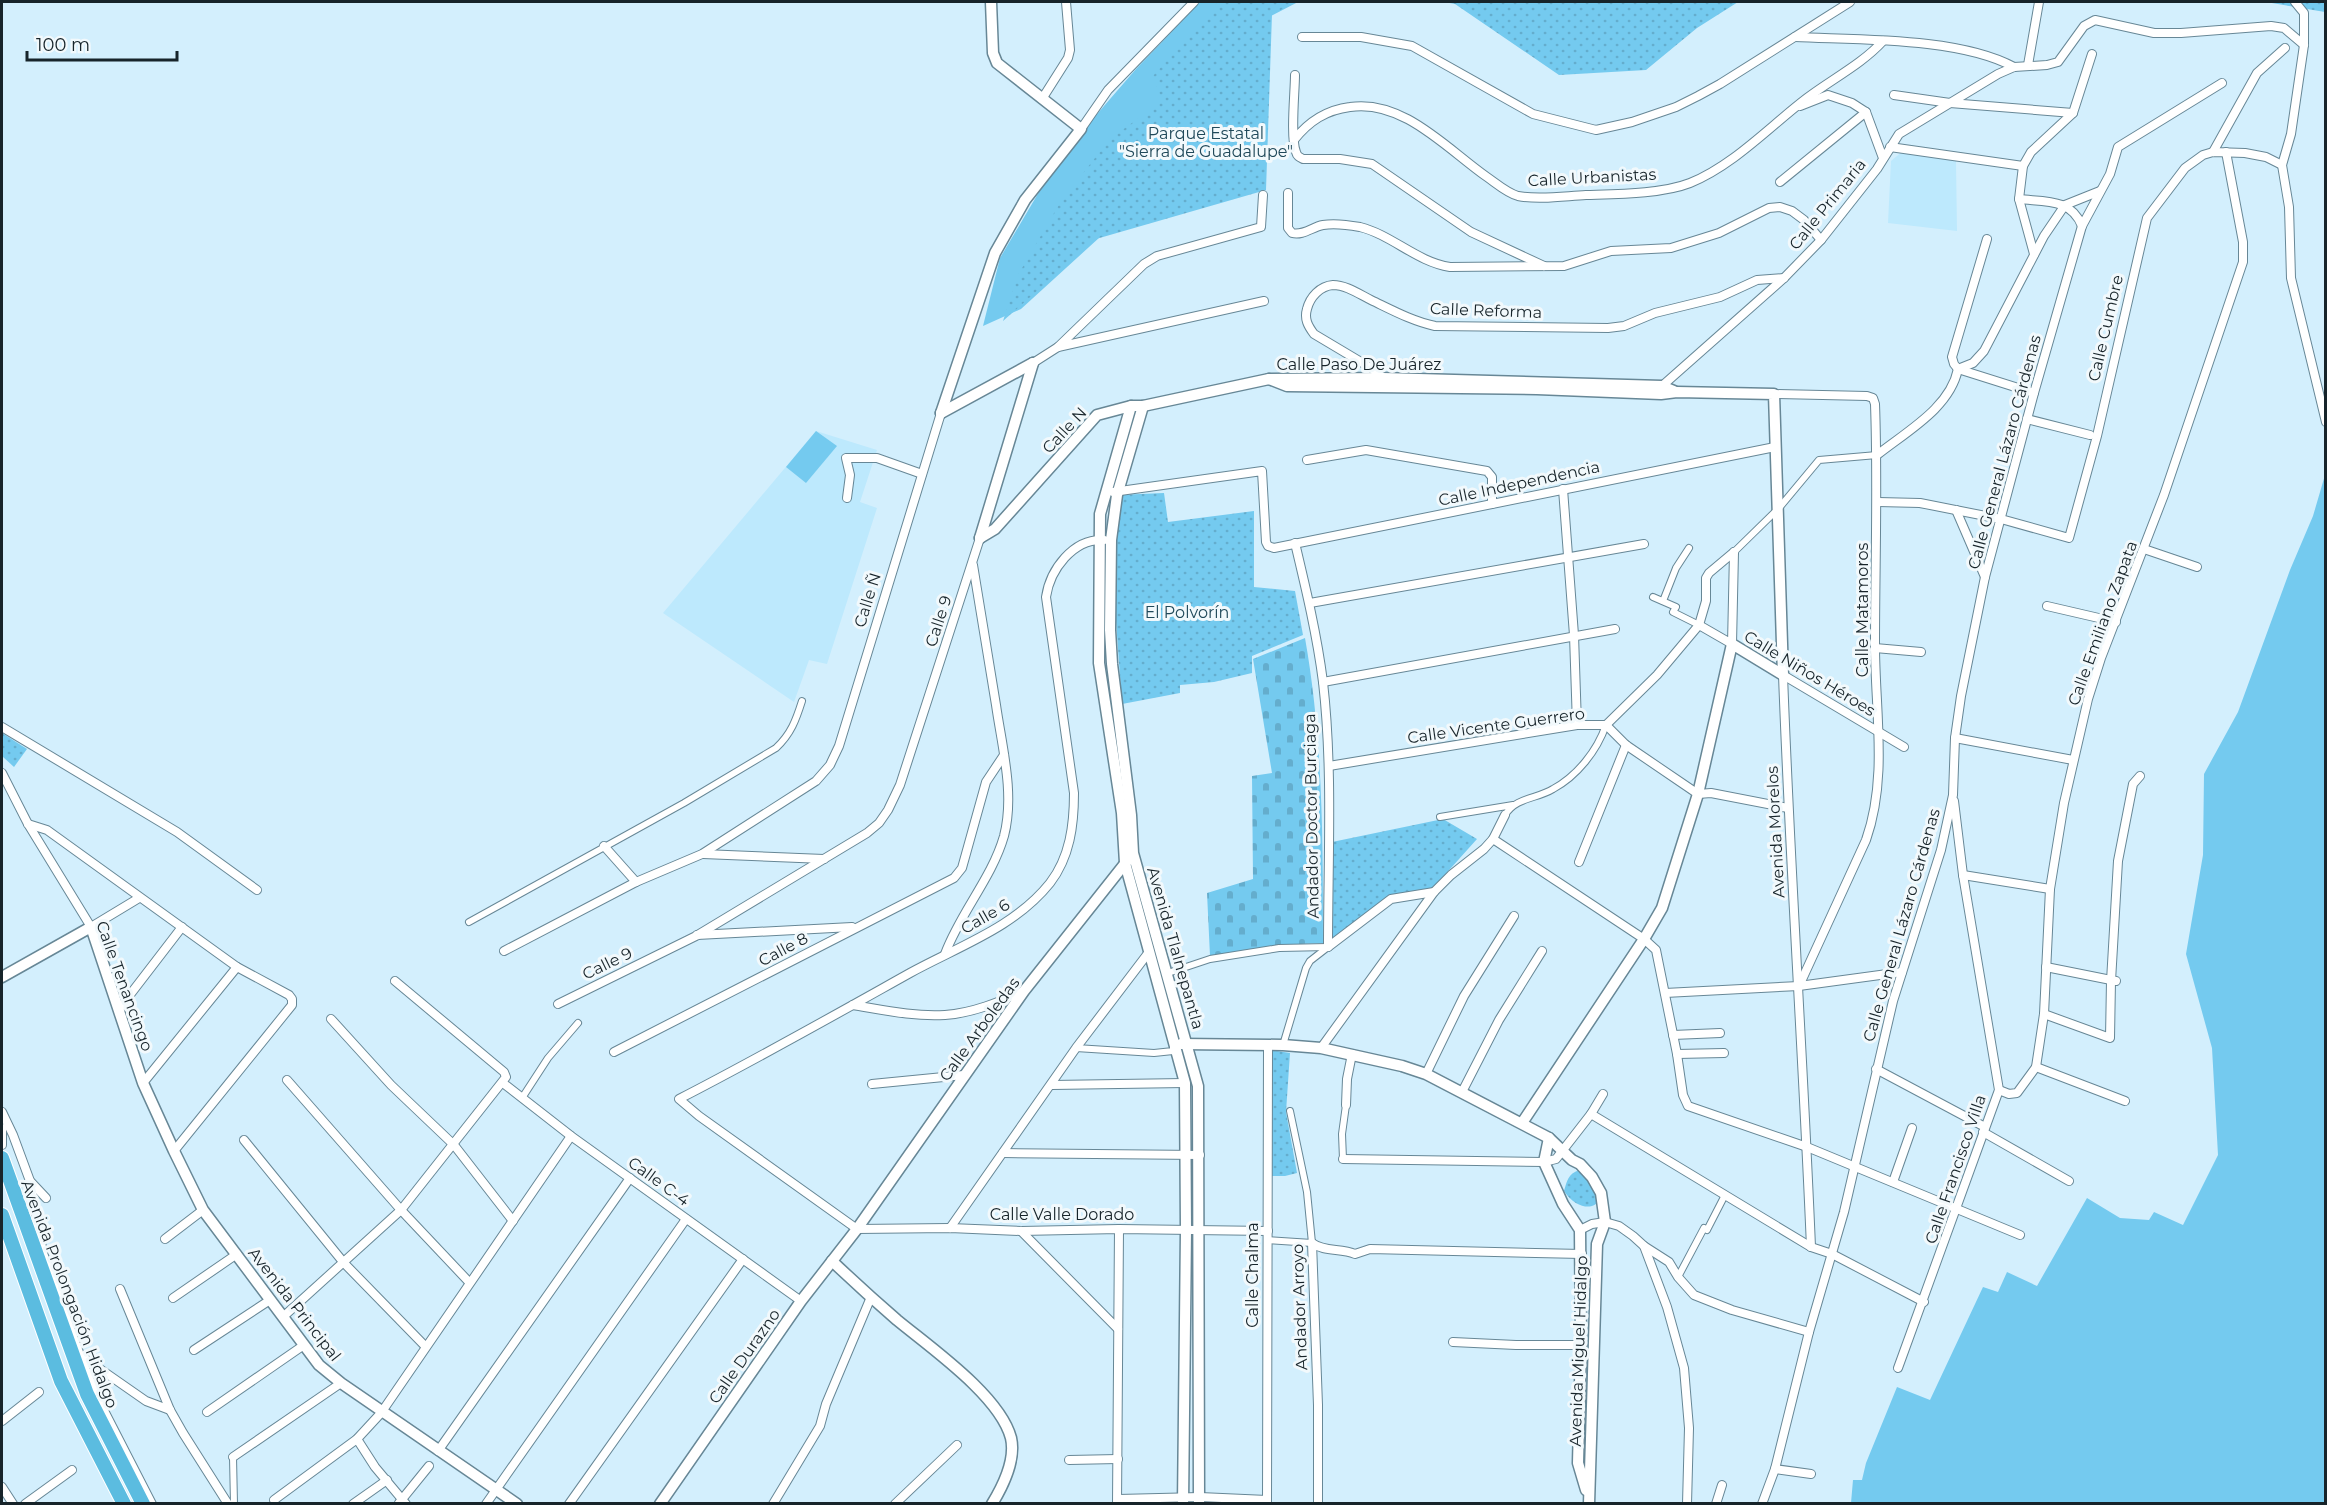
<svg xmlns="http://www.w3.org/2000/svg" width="2327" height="1505" font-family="Montserrat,sans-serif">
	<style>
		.built { fill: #bde9fd }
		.grass { fill: #74caef }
		.cemetery { fill: url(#cemetery-stones) }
		.park { fill: url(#park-dots) }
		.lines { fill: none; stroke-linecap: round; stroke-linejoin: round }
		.pedestrian-casing { stroke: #678796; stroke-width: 8 }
		.minor-casing { stroke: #678796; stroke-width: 10 }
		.tertiary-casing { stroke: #678796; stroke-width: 13 }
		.trunk-casing { stroke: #fff; stroke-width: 16 }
		.pedestrian { stroke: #fff; stroke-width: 6 }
		.minor { stroke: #fff; stroke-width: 8 }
		.tertiary { stroke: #fff; stroke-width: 10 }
		.trunk { stroke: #5bbce0; stroke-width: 14 }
		.labels { text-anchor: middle; stroke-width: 6; stroke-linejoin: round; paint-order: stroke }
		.park-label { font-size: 16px; fill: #20495a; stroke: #f2f9fc }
		.street-label { font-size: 16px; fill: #17242a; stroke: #f2f9fc }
	</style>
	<defs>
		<pattern id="cemetery-stones" width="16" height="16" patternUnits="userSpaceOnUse" patternTransform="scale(1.5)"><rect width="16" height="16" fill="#74caef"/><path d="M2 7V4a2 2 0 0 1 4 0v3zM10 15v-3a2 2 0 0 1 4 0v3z" fill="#64adcd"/></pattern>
		<pattern id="park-dots" width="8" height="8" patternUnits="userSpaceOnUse" patternTransform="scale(1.5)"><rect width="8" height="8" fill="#74caef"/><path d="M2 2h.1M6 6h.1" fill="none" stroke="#64adcd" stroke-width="1.8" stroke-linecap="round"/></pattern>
	</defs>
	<rect width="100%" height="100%" fill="#d3effd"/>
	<!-- built -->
	<g class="built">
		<polygon points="1903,151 1956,161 1957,231 1888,223 1891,161"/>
		<polygon points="816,431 877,450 860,502 877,508 827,664 809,660 794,702 663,613"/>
	</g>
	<!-- grass -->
	<g class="grass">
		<polygon points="1200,2 1298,2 1267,18 1111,227 1021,309 983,326 1000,258 1059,158 1136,69"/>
		<polygon points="816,431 837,446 806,483 786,467"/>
		<polygon points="2325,475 2325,1503 1851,1503 1853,1480 1862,1480 1866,1463 1897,1387 1930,1400 1983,1287 1998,1292 2007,1272 2037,1286 2087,1198 2120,1218 2149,1220 2154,1212 2183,1225 2218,1155 2212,1048 2186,954 2203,855 2204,774 2238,712 2290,570 2313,516"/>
	</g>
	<!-- cemetery -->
	<path class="cemetery" d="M1305,638C1323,739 1323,841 1323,943L1278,945L1210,956L1207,893L1253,879L1252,776L1272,773L1253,659Z"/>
	<!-- park -->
	<g class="park">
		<polygon points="1218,2 1297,2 1272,14 1266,190 1096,239 1003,321 1018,275 1061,201 1110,139 1162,101 1153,76"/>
		<polygon points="1444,2 1738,2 1697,28 1646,70 1559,75 1455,4"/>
		<polygon points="2266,2 2325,2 2325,12"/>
		<polygon points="1164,493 1168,522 1254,511 1254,587 1295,591 1303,635 1252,656 1252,673 1214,682 1180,685 1180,693 1122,704 1113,580 1117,495"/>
		<polygon points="2,733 27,749 14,767 2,756"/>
		<polygon points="1443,819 1477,839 1433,888 1389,898 1331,940 1332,842"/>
		<polygon points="1271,1050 1290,1053 1286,1112 1297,1173 1285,1176 1267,1176"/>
		<path d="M1579,1170C1584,1176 1591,1181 1595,1188C1609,1208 1580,1216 1564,1191C1567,1181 1568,1174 1579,1170Z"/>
	</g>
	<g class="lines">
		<defs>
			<g id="pedestrian">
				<polyline points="1734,552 1779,508 1819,460 1877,455"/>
				<polyline points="1653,597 1676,607 1673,612 1699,625"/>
				<polyline points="1663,601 1676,568 1689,548"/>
				<path d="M1505,815C1516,797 1537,799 1553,789C1577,776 1597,751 1606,725"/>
				<polyline points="1440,817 1513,805"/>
				<path d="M469,922L684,803L776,748C791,734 796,720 802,701"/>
				<polyline points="1168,973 1210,959 1279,948 1328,947"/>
				<polyline points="1283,1045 1306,968 1310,961 1328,947"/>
				<polyline points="1076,1048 1154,1053 1173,1051 1173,1047"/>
				<polyline points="522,1098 548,1058 578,1023"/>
				<polyline points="1343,1159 1342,1134 1346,1105"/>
				<polyline points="1267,1240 1312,1243 1307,1192 1290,1111"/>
				<polyline points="1678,1277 1704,1228 1707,1230 1725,1195"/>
				<polyline points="233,1457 234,1504"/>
			</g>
			<g id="minor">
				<polyline points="2295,2 2304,13 2304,45 2291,134 2282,165 2289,207 2291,278 2326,422"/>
				<polyline points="1302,37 1361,37 1412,46 1533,114 1596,130 1632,122 1676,107 1698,96 1720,84 1850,2"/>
				<path d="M1795,37C1857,40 1959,37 2014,67"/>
				<polyline points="2028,65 2039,2"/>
				<path d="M1295,75C1295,92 1290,138 1296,152C1297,156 1299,157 1303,159H1340L1372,164L1471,232L1544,266"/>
				<polyline points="1894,95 1950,103 2073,113"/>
				<polyline points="1042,99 1068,58 1070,50 1066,2"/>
				<polyline points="1800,106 1828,95 1852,103 1866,112 1883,158"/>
				<polyline points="1081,129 1108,90 1194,2"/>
				<path d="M1294,140C1309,121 1326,110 1350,107C1403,99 1447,149 1487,177C1497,184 1507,193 1518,196C1539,200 1565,196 1586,195C1616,194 1662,194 1690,183C1734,165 1770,126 1807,98C1832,79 1862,64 1883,41"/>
				<polyline points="1890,147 2023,166"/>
				<polyline points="2213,152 2257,73 2285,48"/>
				<polyline points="1780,182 1866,112"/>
				<path d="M1288,193V228L1292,233C1303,236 1312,227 1323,225C1334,223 1349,225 1360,227C1392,235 1417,262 1450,267L1564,266L1611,251L1671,248L1719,233L1769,208L1780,207L1792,211L1804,220L1821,240"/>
				<path d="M2019,199C2045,202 2071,198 2082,226"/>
				<polyline points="1987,239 1952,357 1954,364 1958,369 2034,393"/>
				<polyline points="2034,254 2019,199 2023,166 2031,152 2073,113 2092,54"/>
				<polyline points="1058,347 1144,264 1157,256 1261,227 1263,195"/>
				<polyline points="1033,363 1058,347 1264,301"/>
				<path d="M1383,378L1371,368L1314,334C1308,326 1304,319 1307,309C1310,297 1320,286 1333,285C1346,285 1359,294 1371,300C1392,310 1412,321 1435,326L1608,328L1624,326L1655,313L1720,297L1757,280L1784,278"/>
				<polyline points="1661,391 1662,386 1784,278 1821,240 1877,169 1899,134 1998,74 2014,67 2047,65 2058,62 2084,26 2095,20 2154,33 2181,33 2271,26 2284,28 2304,45"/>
				<path d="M1774,394L1867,396L1873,398L1875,404C1878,485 1875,565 1875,646C1875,710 1888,778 1866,840L1799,986"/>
				<polyline points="2027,419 2090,435"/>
				<path d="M1877,455C1907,431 1950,408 1958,369L1973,363L1984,351L2044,236L2065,205L2100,191"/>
				<polyline points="1307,460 1366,450 1487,471 1492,477 1492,504"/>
				<polyline points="1563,489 1574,635 1577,725"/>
				<polyline points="1113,492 1262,471 1266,542 1268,546 1274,548 1775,447"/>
				<polyline points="847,498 850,475 846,458 877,458 922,474"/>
				<polyline points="1878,502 1920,503 2001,519 2069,538 2097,436 2147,218 2185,168 2203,155 2213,152 2245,153 2266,157 2282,165"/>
				<polyline points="1956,510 1985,577"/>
				<path d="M1104,540C1073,538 1050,570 1046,597L1074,793C1074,825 1070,857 1050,883C1014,928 959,946 910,973C833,1016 757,1059 679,1099L699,1116L857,1229L950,1228L1021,1231L1119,1229L1268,1231"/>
				<path d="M1295,543C1306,589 1317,635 1323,682C1333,769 1328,859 1328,947"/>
				<polyline points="2144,549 2197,567"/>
				<polyline points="1310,603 1644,544"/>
				<polyline points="2047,606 2116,622"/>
				<polyline points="1699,625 1732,644 1734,552"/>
				<polyline points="1875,648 1921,652"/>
				<path d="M1783,675C1790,866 1803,1056 1811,1247"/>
				<polyline points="1783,675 1904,747"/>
				<polyline points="1323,682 1615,629"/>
				<polyline points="1606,725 1657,675 1699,625 1706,601 1706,578 1709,573 1734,552"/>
				<polyline points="2,727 177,832 257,890"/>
				<polyline points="1955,738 2073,760"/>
				<polyline points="1329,766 1577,725 1606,725 1626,745 1698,794 1711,793 1788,808"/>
				<polyline points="2,773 28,824 91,927 139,898"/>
				<polyline points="28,824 47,830 237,967 289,995 292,999 292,1005 174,1151"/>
				<polyline points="1493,839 1644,939 1656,950 1677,1054 1683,1095 1688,1106 1807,1147 2020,1235"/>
				<polyline points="604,846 636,882"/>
				<polyline points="703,854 824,859"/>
				<polyline points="1579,862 1626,745"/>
				<polyline points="1963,875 2050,889"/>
				<polyline points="697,935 852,927"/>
				<polyline points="1328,947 1391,899 1434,892"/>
				<polyline points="504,951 636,882 702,854 816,781 830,765 839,746 941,413"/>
				<path d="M945,954C960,913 992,878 1004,836C1015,794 1002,747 996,705C988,658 981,612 973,565"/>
				<polyline points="2046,967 2116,981"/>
				<polyline points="1665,993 1799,986 1902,972"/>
				<polyline points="558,1004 696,936 867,833 879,823 888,810 900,785 980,538"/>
				<path d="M853,1005C883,1010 915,1017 945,1015C973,1013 999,1002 1024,991"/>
				<polyline points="119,1009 182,927"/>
				<polyline points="2044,1014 2110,1038 2111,981 2118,861 2133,784 2140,776"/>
				<polyline points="331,1019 391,1085 454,1145 513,1221"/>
				<polyline points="1673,1035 1720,1033"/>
				<polyline points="1321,1048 1434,892 1451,875 1484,849 1493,839 1505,815"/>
				<polyline points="614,1052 954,878 962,868 986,782 1004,755"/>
				<polyline points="1677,1054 1724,1053"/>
				<polyline points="2036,1067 2125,1101"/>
				<polyline points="1876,1069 1985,1127"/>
				<polyline points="1426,1074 1464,996 1514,916"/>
				<polyline points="287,1080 401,1210 469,1282"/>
				<polyline points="143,1083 237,967"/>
				<polyline points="503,1083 571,1136 801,1301"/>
				<polyline points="872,1084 964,1075"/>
				<polyline points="1052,1085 1185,1083"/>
				<polyline points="1999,1090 2009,1094 2017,1093 2036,1067 2044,1014 2050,889 2064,803 2088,699 2101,658 2164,495 2243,262 2243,242 2226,152"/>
				<polyline points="1462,1092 1499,1020 1542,951"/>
				<polyline points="1346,1105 1347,1079 1352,1054"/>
				<polyline points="2,1112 13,1135 30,1181 46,1198"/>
				<polyline points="1591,1114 1811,1247 1832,1254 1924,1302"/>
				<polyline points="2,1128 2,1145"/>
				<polyline points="1983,1132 2069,1181"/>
				<polyline points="244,1140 344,1263 425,1346"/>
				<polyline points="1003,1153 1200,1155"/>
				<polyline points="1343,1159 1544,1162 1556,1159 1591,1114 1603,1094"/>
				<polyline points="30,1181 43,1253 80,1355 96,1395 152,1504"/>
				<polyline points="1893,1182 1912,1128"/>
				<polyline points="950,1228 1076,1048 1149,952"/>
				<polyline points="1580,1230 1592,1224 1605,1222 1619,1226 1633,1236 1644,1246 1667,1307 1684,1368 1689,1428 1687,1504"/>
				<polyline points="1021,1231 1118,1329"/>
				<polyline points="165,1239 203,1210"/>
				<path d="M1312,1243C1324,1252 1341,1248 1355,1254L1370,1249L1582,1254"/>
				<polyline points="1312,1243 1318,1405 1318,1504"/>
				<polyline points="1644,1246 1669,1262 1678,1277 1694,1295 1732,1310 1809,1332"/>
				<polyline points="120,1289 170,1410 183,1433 228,1504"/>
				<polyline points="173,1298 237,1254"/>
				<polyline points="284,1316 401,1210 506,1077 504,1072 395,981"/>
				<polyline points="1453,1342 1516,1345 1581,1345"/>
				<polyline points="194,1350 270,1300"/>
				<polyline points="80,1355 146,1401 170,1410"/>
				<polyline points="1898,1368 1999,1090 1963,875 1954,801"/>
				<polyline points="207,1412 304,1345"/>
				<polyline points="2,1421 39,1392"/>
				<polyline points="357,1439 375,1467 406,1504"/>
				<polyline points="438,1451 630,1178"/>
				<polyline points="233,1457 341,1383"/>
				<polyline points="1069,1460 1118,1459"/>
				<polyline points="1775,1469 1811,1474"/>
				<polyline points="2,1487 13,1504"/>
				<polyline points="1118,1499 1200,1497 1267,1500"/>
				<polyline points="274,1500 357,1439 381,1413 571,1136"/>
				<polyline points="399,1503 429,1466"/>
				<polyline points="25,1504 72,1470"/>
				<polyline points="353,1504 387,1480"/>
				<polyline points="486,1504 686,1219"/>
				<polyline points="569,1504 743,1259"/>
				<polyline points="773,1504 820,1426 826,1404 871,1297"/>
				<polyline points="895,1504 957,1445"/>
				<polyline points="1117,1504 1119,1229"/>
				<polyline points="1267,1504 1268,1046"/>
				<polyline points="1716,1504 1722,1485"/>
				<polyline points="1762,1504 1775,1469 1809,1332 1844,1212 1893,1001 1941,850 1953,795 1955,738 1961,696 1985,577 2034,393 2082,226 2110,174 2118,147 2222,83"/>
			</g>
			<g id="tertiary">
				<polyline points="1269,379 1287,386 1537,389 1661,394 1677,392 1774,394 1783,675"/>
				<polyline points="1131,406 1100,514 1099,663 1122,813 1125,863 1185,1083 1186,1230 1183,1504"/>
				<polyline points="1143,406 1117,495 1111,540 1110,630 1112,664 1131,815 1133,853 1198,1086 1199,1504"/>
				<polyline points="941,413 995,253 1025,200 1081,129 997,63 993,53 991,2"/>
				<polyline points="941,413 1033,363"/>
				<polyline points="980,538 995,529 1097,415 1131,406 1143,406 1269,379 1383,378 1662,386 1674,391"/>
				<polyline points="980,538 1033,363"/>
				<polyline points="2,977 91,927 143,1083 174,1151 203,1210 319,1365 341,1383 517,1504"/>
				<polyline points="1181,1044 1283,1045 1321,1048 1402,1066 1426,1074 1549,1138 1572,1160 1580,1164 1592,1177 1601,1193 1605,1222 1597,1244 1589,1504"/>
				<polyline points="1522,1123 1644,939 1662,908 1698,794 1732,644 1783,675"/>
				<polyline points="1549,1138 1544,1162 1563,1204 1580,1230 1581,1345 1578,1463 1586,1490"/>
				<path d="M832,1261C853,1281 875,1301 897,1320C931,1348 1000,1396 1011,1438C1016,1460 1003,1486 992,1504"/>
				<polyline points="660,1504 801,1301 857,1229 1024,991 1127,861"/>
			</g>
			<g id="trunk">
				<polyline points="2,1158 87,1394 143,1504"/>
				<polyline points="2,1215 61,1381 124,1504"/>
			</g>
		</defs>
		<!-- pedestrian casing -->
		<use href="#pedestrian" class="pedestrian-casing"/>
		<!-- minor casing -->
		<use href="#minor" class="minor-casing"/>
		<!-- tertiary casing -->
		<use href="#tertiary" class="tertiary-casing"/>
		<!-- trunk casing -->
		<use href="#trunk" class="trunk-casing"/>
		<!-- pedestrian -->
		<use href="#pedestrian" class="pedestrian"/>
		<!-- minor -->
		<use href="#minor" class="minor"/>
		<!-- tertiary -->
		<use href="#tertiary" class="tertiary"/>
		<!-- trunk -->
		<use href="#trunk" class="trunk"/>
	</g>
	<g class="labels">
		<!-- park labels -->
		<g class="park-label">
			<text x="1206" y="139">Parque Estatal<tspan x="1206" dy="18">"Sierra de Guadalupe"</tspan></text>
			<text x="1187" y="618">El Polvorín</text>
		</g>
		<!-- street labels -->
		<g class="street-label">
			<text transform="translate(1592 177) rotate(-3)" y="6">Calle Urbanistas</text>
			<text transform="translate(1827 204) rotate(-51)" y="6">Calle Primaria</text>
			<text transform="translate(1486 310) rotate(2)" y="6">Calle Reforma</text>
			<text transform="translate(2105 328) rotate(-77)" y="6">Calle Cumbre</text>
			<text x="1359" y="370">Calle Paso De Juárez</text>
			<text transform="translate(1064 430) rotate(-47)" y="6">Calle N</text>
			<text transform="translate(2004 452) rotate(-75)" y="6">Calle General Lázaro Cárdenas</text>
			<text transform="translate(1519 483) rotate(-12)" y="6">Calle Independencia</text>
			<text transform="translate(867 600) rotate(-73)" y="6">Calle Ñ</text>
			<text transform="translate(1862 610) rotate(-90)" y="6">Calle Matamoros</text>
			<text transform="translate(938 621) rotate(-72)" y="6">Calle 9</text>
			<text transform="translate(2102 623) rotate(-70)" y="6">Calle Emiliano Zapata</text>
			<text transform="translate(1810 673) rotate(31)" y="6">Calle Niños Héroes</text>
			<text transform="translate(1496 725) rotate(-8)" y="6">Calle Vicente Guerrero</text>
			<text transform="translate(1311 816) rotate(-91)" y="6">Andador Doctor Burciaga</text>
			<text transform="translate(1775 832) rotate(-93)" y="6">Avenida Morelos</text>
			<text transform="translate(985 916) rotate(-30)" y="6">Calle 6</text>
			<text transform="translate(1901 925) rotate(-74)" y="6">Calle General Lázaro Cárdenas</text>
			<text transform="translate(1176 948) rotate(74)" y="6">Avenida Tlalnepantla</text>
			<text transform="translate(783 949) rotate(-28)" y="6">Calle 8</text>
			<text transform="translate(607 963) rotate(-26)" y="6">Calle 9</text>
			<text transform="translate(125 986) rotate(70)" y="6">Calle Tenancingo</text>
			<text transform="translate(979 1029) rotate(-54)" y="6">Calle Arboledas</text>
			<text transform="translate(1955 1169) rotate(-71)" y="6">Calle Francisco Villa</text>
			<text transform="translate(659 1181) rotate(36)" y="6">Calle C-4</text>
			<text x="1062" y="1220">Calle Valle Dorado</text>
			<text transform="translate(1252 1275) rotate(-90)" y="6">Calle Chalma</text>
			<text transform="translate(70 1294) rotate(69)" y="6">Avenida Prolongación Hidalgo</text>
			<text transform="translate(295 1304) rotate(52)" y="6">Avenida Principal</text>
			<text transform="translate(1299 1307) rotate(-92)" y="6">Andador Arroyo</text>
			<text transform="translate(1578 1351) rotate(-88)" y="6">Avenida Miguel Hidalgo</text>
			<text transform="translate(744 1356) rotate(-55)" y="6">Calle Durazno</text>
		</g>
	</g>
	<!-- border -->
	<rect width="2327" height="1505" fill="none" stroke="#17242a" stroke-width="6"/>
	<!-- scale -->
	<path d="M27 51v9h150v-9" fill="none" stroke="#17242a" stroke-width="3"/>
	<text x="36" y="51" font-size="18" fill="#17242a" stroke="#f2f9fc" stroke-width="4.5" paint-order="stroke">100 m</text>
</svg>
